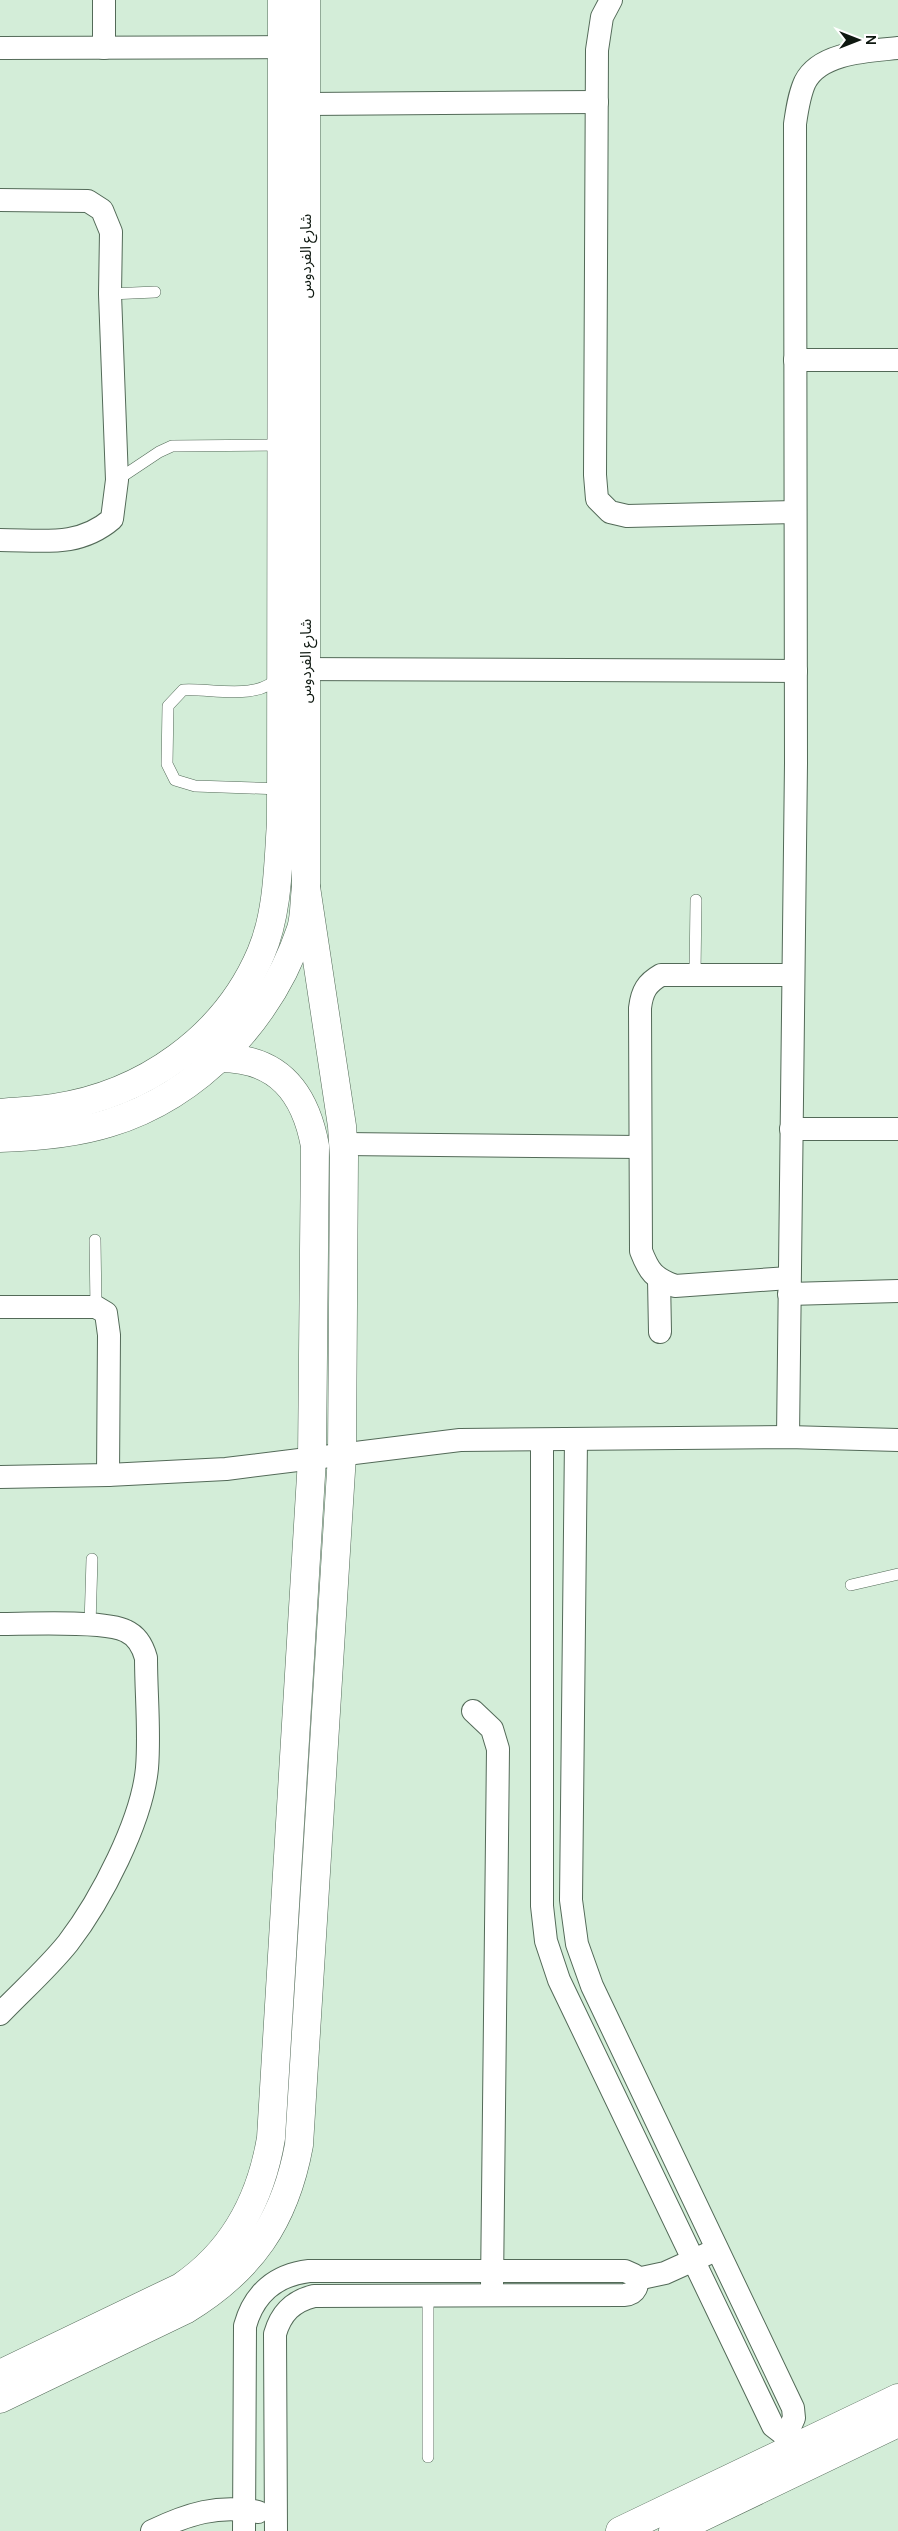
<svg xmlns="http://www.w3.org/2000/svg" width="898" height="2531" font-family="Manrope,'Noto Sans Arabic',sans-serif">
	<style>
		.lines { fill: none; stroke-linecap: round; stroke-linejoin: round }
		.service-casing { stroke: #536a58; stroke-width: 12 }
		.minor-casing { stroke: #536a58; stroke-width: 24 }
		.tertiary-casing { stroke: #536a58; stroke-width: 29 }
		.service { stroke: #fff; stroke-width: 11 }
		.minor { stroke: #fff; stroke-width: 22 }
		.tertiary { stroke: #fff; stroke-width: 28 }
		.labels { text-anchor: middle; stroke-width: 4.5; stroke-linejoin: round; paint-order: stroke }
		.street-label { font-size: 15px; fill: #0e1810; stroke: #fff }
	</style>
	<rect width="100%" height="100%" fill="#d3edd8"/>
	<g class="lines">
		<defs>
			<g id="service">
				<polyline points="110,294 155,292"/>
				<polyline points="117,480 159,452 172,446 282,445"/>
				<path d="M278,677C259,701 211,688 183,690L168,706L167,764L175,780L195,786L281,789"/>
				<polyline points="695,973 696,900"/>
				<polyline points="95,1240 96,1307"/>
				<polyline points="851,1585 898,1574"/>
				<polyline points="90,1625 92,1559"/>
				<polyline points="428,2295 428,2457"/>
			</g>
			<g id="minor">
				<polyline points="104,0 104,48"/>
				<polyline points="611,0 602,17 597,50 595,475 597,499 610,512 627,516 795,512"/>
				<polyline points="0,48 298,47"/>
				<polyline points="307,104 597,102"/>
				<path d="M0,200L88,201L102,210L111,232L110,294L117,480L112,519C78,548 42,540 0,540"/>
				<polyline points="795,360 898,360"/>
				<polyline points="289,669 796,671"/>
				<polyline points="791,1129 898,1129"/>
				<polyline points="344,1144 640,1147"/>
				<path d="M789,1278L675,1286C654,1278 649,1272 641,1251L640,1008C642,991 647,983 661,975H793"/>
				<polyline points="659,1279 660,1332"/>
				<polyline points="789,1294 898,1291"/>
				<polyline points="0,1307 96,1307 106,1313 109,1335 108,1475"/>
				<path d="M788,1437L796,763L795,124C797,110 799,95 805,82C820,52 869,51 898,48"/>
				<polyline points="576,1439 571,1900 577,1944 592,1986 793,2408 794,2418 786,2436 785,2468"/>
				<polyline points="542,1440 542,1906 546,1941 559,1980 773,2426 786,2436"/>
				<polyline points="0,1477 108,1475 226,1469 460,1440 788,1437 898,1440"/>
				<path d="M0,1624C27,1624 106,1620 126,1631C137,1636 143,1647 146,1658C146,1694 150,1732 147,1768C142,1821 101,1900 68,1943C48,1968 22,1991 0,2014"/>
				<polyline points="473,1711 492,1729 498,1749 492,2287"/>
				<polyline points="637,2279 665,2273 707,2254"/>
				<path d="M152,2531C188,2514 218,2504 258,2512"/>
				<path d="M244,2531L245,2326C254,2293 276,2275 309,2271H625L634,2275C640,2285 636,2294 624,2295L314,2296C293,2301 281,2313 275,2334L276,2531"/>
			</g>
			<g id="tertiary">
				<path d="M0,1113C18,1111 36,1111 53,1108C143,1095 225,1038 261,953C278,913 278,865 281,822L282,0"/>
				<path d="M0,1138C36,1137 74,1134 109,1123C200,1095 271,1018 301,929C305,916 304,901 306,887V0"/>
				<path d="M0,2374L181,2287C233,2252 261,2198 271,2138L312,1459L315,1146C305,1092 278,1058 220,1058"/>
				<path d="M0,2399L185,2310C251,2270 285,2221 299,2145L342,1455L344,1157L342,1126L306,887"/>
				<polyline points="620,2531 898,2398"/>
				<polyline points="673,2531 898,2423"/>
			</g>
		</defs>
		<!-- service casing -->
		<use href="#service" class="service-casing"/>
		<!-- minor casing -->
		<use href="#minor" class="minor-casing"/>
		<!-- tertiary casing -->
		<use href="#tertiary" class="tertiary-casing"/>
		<!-- service -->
		<use href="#service" class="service"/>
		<!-- minor -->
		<use href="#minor" class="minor"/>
		<!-- tertiary -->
		<use href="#tertiary" class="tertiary"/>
	</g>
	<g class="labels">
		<!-- street labels -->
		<g class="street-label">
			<text transform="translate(306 256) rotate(-90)" y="5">شارع الفردوس</text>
			<text transform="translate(306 661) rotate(-90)" y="5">شارع الفردوس</text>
		</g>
	</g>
	<!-- north arrow -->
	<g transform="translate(858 40) rotate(90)" stroke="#ffffff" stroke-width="4" paint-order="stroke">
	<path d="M0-4L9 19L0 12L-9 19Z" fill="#0e1810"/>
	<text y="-8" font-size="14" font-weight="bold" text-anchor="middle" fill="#0e1810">N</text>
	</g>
</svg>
